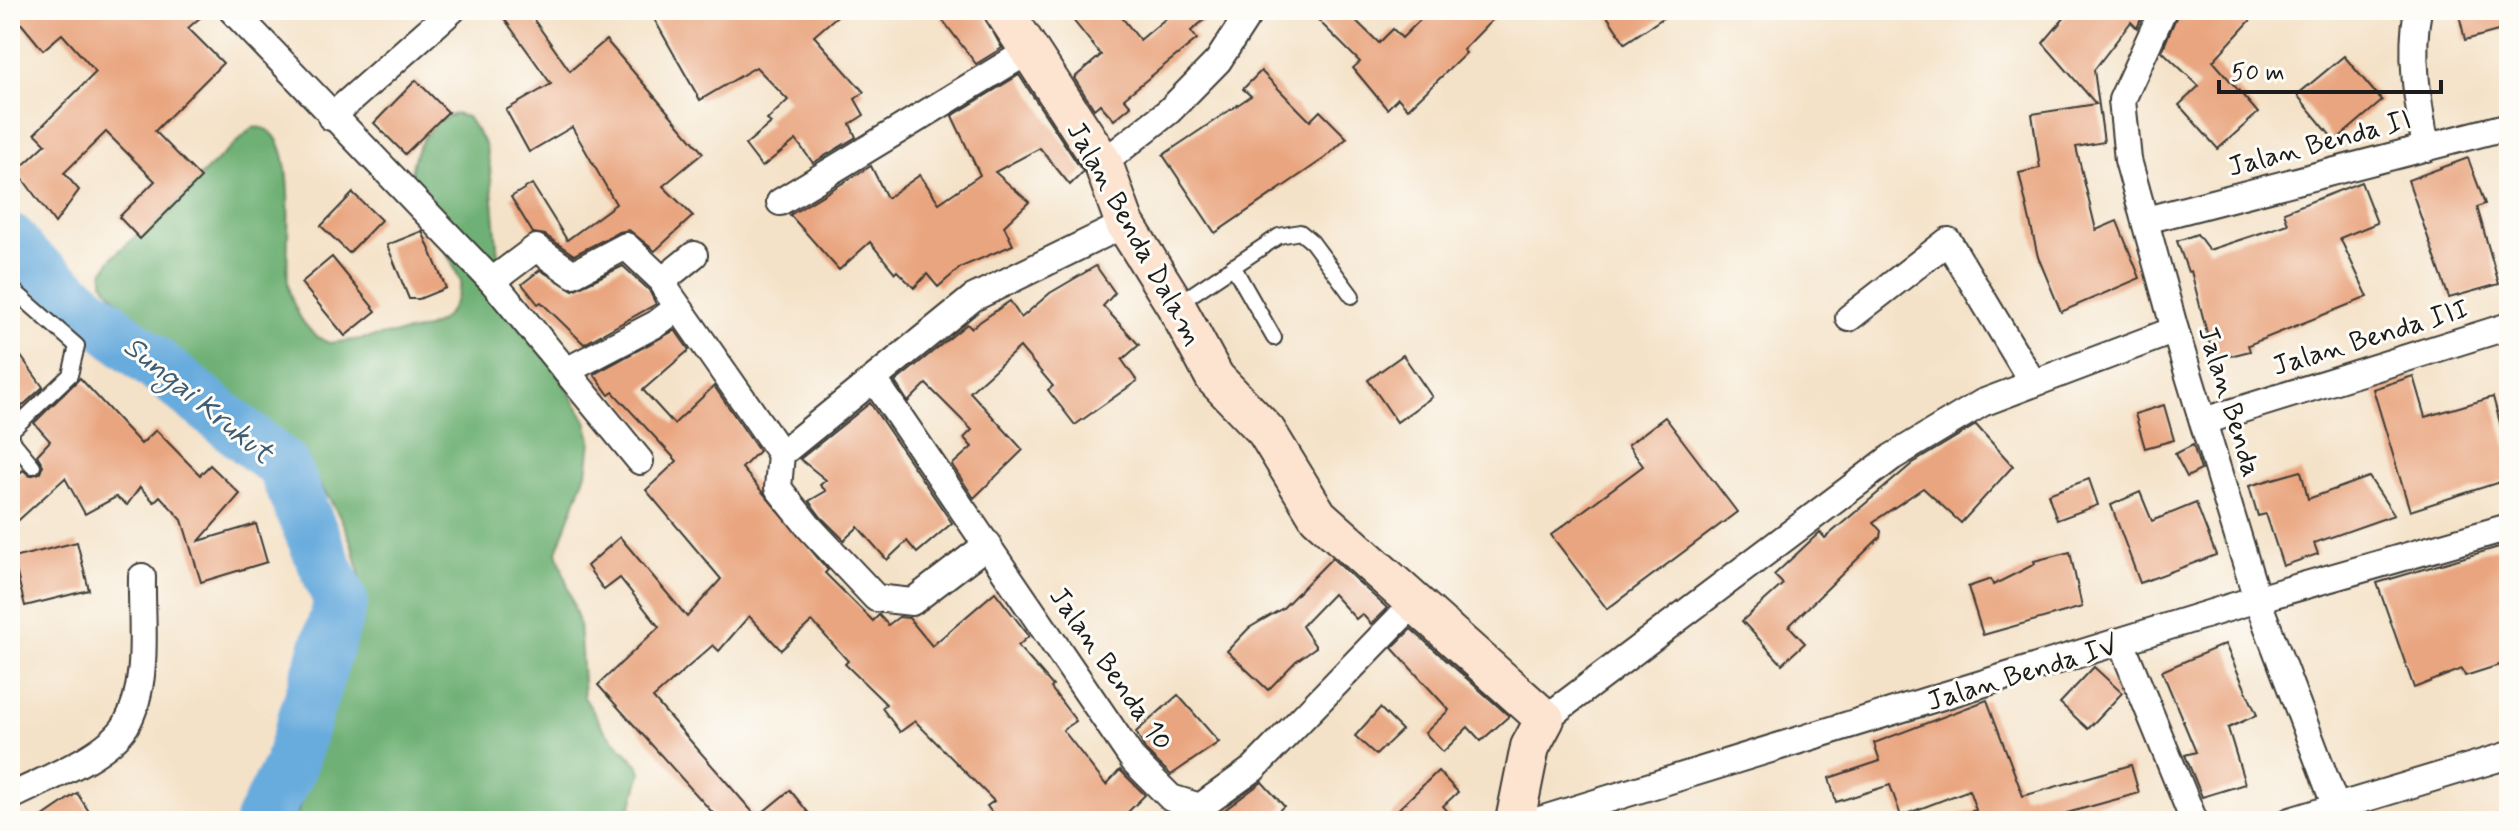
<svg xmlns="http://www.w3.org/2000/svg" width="2519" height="831" font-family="Mynerve,sans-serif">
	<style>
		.forest { fill: #6eb074; stroke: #456648; stroke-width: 2 }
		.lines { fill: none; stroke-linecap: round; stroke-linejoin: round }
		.river { stroke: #68abdd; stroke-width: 54 }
		.building { fill: #e9a57f }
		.lane-casing { stroke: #3c3a36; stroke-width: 18 }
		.street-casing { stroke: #3c3a36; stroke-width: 30 }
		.secondary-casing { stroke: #3c3a36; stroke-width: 42 }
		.lane { stroke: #fff; stroke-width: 14 }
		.street { stroke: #fff; stroke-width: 26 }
		.secondary { stroke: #fde4d1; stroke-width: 38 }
		.labels { text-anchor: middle; stroke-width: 6; stroke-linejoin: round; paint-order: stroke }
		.street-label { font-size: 28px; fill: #1c1c1c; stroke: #fdfcf7 }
		.water-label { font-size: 30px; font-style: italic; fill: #3e5c73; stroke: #fdfcf7 }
	</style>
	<rect width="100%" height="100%" fill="#fdfcf7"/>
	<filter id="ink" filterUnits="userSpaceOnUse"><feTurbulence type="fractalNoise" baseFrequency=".0125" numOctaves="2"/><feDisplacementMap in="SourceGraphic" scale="16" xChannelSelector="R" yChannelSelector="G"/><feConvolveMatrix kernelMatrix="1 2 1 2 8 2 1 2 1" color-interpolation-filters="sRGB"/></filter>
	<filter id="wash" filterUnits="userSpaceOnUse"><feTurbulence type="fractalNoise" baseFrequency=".006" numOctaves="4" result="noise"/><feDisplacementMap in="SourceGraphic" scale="32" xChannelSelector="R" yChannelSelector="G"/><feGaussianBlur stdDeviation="1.8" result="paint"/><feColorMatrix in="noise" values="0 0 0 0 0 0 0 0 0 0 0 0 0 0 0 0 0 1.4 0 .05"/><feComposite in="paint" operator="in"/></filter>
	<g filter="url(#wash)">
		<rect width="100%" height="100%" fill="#f4e2c8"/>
		<!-- forest -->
		<path class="forest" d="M455,114L467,117L485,144L490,167L501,290L568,390L586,421L591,439L588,467L557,552L579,623L584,697L606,732L638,764L641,772L632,805L620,821H295C312,761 338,703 355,643C385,536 301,452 226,390C190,360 128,319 103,282V272L113,257L252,128C307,118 281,263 289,290C295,312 307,334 329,343C346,341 362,339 379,336C422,329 450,334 461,282L411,180C411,154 427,121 455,114Z"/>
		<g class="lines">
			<!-- river -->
			<polyline class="river" points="10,240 25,260 283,466 341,602 289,768 262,821"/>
		</g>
		<g id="blocks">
			<!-- building -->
			<g class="building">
				<polygon points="10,10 209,10 188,28 223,63 155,131 201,178 140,239 119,217 155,181 106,132 64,173 79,190 55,223 17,171 46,144 35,133 96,72 62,34 43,50"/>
				<polygon points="498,10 527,10 570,71 606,40 703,153 663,186 693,216 655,251 629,230 619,232 574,255 545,235 533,233 511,197 532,184 567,240 616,204 572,127 529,152 506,110 551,84"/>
				<polygon points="649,10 844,10 814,36 864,92 855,99 864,115 850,124 856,137 813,163 796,140 762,167 745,145 771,123 767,120 788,100 756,67 700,100"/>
				<polygon points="935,10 981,10 1002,48 976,64"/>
				<polygon points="1065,10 1116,10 1140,40 1176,10 1216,10 1191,31 1197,39 1124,98 1131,106 1114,120 1100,104 1094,109 1074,78 1101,55"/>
				<polygon points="1308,10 1345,10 1379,43 1393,29 1402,38 1430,10 1502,10 1463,50 1466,53 1408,109 1398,98 1387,109 1353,68 1360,62"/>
				<polygon points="1603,10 1675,10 1625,43"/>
				<polygon points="2071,10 2145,10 2137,28 2131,22 2094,70 2104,142 2076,147 2096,230 2117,221 2140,278 2061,312 2038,257 2019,173 2040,168 2032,114 2096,104 2043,43"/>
				<polygon points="2179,10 2260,10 2213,61 2258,113 2218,149 2179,105 2199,86 2162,51"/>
				<polygon points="2458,10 2509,10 2509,28 2465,40"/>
				<polygon points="2344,56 2382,101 2335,141 2297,95"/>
				<polygon points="1261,71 1310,121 1320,111 1347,138 1325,158 1215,233 1163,155 1251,96 1243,89"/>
				<polygon points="1019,75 1083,172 1070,185 1040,148 995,172 1029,202 1004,226 1013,245 961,267 938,287 927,274 914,288 897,271 895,273 870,242 839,270 790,215 871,166 887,198 920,175 939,203 980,175 952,116"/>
				<polygon points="416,80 448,112 405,154 374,123"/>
				<polygon points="2468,158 2485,204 2477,207 2499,284 2449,298 2408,180"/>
				<polygon points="2361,182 2377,223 2340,238 2368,297 2248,345 2250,351 2214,360 2191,271 2188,272 2177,241 2197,234 2209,250 2288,224 2284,212"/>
				<polygon points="353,193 381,220 349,253 321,226"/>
				<polygon points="422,231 446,288 419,299 409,299 387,245"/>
				<polygon points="332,257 376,311 345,336 301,283"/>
				<polygon points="623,266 649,290 656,304 584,344 541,302 538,304 522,284 540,270 573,290"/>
				<polygon points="1096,266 1115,293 1103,306 1139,345 1122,360 1137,381 1075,425 1048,390 1053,386 1020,347 970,392 1023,450 974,498 952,465 972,447 964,438 972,430 926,384 908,402 895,382 967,324 971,328 1010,301 1021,318 1050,293"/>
				<polygon points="675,330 689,350 643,390 674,424 714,386 759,451 742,468 828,570 825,573 873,621 879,615 888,625 899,617 909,618 932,646 995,592 1029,636 1018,646 1053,686 1051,688 1076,721 1063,730 1106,785 1120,770 1145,795 1119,821 998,821 987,806 994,801 915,721 900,732 882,708 886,704 845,664 848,661 812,621 781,650 749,616 719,651 713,645 653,698 757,817 790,790 815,821 720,821 598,685 659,627 620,578 604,590 587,566 620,537 687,617 721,579 646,490 677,461 613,392 609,395 594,374"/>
				<polygon points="10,341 43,387 20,408 10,397"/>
				<polygon points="1403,355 1432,397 1397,422 1368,380"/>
				<polygon points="2413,376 2425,417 2493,397 2509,456 2509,479 2410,511 2373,389"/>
				<polygon points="80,378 141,444 156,430 200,475 210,465 240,494 199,541 256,524 267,562 201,582 182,520 160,496 154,502 140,487 127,505 116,497 85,514 65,478 10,528 10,484 23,470 30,476 40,473 43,465 37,455 50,441 34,423"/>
				<polygon points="870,403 952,523 917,553 907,541 887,560 858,527 844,540 821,517 809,501 826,491 820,485 826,480 800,459"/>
				<polygon points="2164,405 2174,440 2145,448 2135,414"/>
				<polygon points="1665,417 1737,512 1607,609 1551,535 1643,466 1628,445"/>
				<polygon points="1976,425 2013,466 1961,523 1923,488 1873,522 1881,531 1880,537 1789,626 1805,643 1782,664 1742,621 1783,584 1774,575 1820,532 1825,538 1913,463"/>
				<polygon points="2193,445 2201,470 2187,477 2175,454"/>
				<polygon points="2301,471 2308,499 2369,477 2394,515 2314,543 2318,554 2283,566 2266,514 2258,516 2249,486"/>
				<polygon points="2089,479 2098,505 2057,520 2048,494"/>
				<polygon points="2140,492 2152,521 2196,503 2216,555 2140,583 2111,505"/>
				<polygon points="77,542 89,590 25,606 13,558"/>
				<polygon points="2509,544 2509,662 2465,676 2462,669 2414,688 2377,583"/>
				<polygon points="2070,552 2082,607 1983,635 1968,587 1991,579 1993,585 2035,564 2034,561"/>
				<polygon points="1332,558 1387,608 1371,624 1362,614 1356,619 1333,594 1302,626 1316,647 1296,661 1268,690 1227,651 1249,628 1283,608"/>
				<polygon points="1411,629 1509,716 1481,741 1468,727 1443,752 1425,733 1449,710 1392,648"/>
				<polygon points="2225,644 2257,715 2228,728 2245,784 2202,797 2185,755 2196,752 2162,671"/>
				<polygon points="2094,667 2122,693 2088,729 2060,703"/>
				<polygon points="1178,695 1219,742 1171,775 1146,751 1136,732"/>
				<polygon points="1987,700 2023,796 2131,765 2139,793 2067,813 2070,821 1961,821 1960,814 1976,810 1969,790 1901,816 1890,785 1836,802 1829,778 1880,761 1874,743"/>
				<polygon points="1380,708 1402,730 1376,755 1355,736"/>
				<polygon points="1438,771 1458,792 1443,806 1456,821 1386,821"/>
				<polygon points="1262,782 1284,806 1267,821 1210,821"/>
				<polygon points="77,793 95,821 36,821"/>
			</g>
		</g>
	</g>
	<g filter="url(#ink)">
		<use href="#blocks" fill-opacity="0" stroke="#3c3a36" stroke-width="2"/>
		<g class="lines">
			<defs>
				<g id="lane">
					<polyline points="1233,266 1274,338"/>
					<polyline points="10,287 77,346 70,375 10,432"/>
					<polyline points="1176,305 1279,236 1300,232 1312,242 1352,296"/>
					<polyline points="10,438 33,466"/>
				</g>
				<g id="street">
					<polyline points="232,10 492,281 640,461"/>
					<polyline points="2163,10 2122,100 2128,160 2175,330 2257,599 2336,807"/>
					<path d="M2418,10C2409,54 2418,103 2426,148"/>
					<polyline points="331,117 452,10"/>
					<polyline points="1103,163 1169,111 1218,61 1251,10"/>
					<polyline points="780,202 1030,50"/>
					<polyline points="2146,220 2509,126"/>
					<polyline points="694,255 668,276 665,288 781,454"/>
					<polyline points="492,281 536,248 573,274 626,246 664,282"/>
					<polyline points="1849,318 1948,241 2033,383"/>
					<polyline points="566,371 656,324 677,308"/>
					<polyline points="875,381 1134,761 1171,798 1200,807 1253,769 1414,603"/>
					<polyline points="2204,421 2509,326"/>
					<polyline points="988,544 912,602 876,598 809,527 778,488 781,454 973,298 1125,224"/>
					<polyline points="2121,642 2194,821"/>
					<polyline points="1545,719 1892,457 1982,403 2175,330"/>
					<path d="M10,797C43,780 106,757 126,725C150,683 141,623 142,577"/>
					<polyline points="1537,821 2257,599 2509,527"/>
					<polyline points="2290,821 2509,755"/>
				</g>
				<polyline id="secondary" points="1003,10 1103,163 1125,224 1176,306 1215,378 1266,431 1318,516 1545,719 1530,747 1515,821"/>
			</defs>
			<!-- lane casing -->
			<use href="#lane" class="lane-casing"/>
			<!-- street casing -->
			<use href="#street" class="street-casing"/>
			<!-- secondary casing -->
			<use href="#secondary" class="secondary-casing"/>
			<!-- lane -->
			<use href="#lane" class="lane"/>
			<!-- street -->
			<use href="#street" class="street"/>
			<!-- secondary -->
			<use href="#secondary" class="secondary"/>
		</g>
	</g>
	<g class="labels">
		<!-- street labels -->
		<g class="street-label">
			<text transform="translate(2319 142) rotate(-15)" y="10">Jalan Benda II</text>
			<text transform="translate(1136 233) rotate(61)" y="10">Jalan Benda Dalam</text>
			<text transform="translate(2370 336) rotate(-17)" y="10">Jalan Benda III</text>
			<text transform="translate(2231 401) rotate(73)" y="10">Jalan Benda</text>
			<text transform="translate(1112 668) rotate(55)" y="10">Jalan Benda 10</text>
			<text transform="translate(2022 672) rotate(-17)" y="10">Jalan Benda IV</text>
		</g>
		<!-- water labels -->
		<g class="water-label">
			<text transform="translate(199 399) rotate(39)" y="10">Sungai Krukut</text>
		</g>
	</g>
	<!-- margin -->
	<rect width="2519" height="831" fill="none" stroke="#fdfcf7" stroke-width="40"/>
	<!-- scale -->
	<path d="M2219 80v12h222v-12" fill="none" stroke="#1c1c1c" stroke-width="4"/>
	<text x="2231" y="80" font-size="24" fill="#1c1c1c" stroke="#fdfcf7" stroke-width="6" paint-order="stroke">50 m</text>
</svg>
